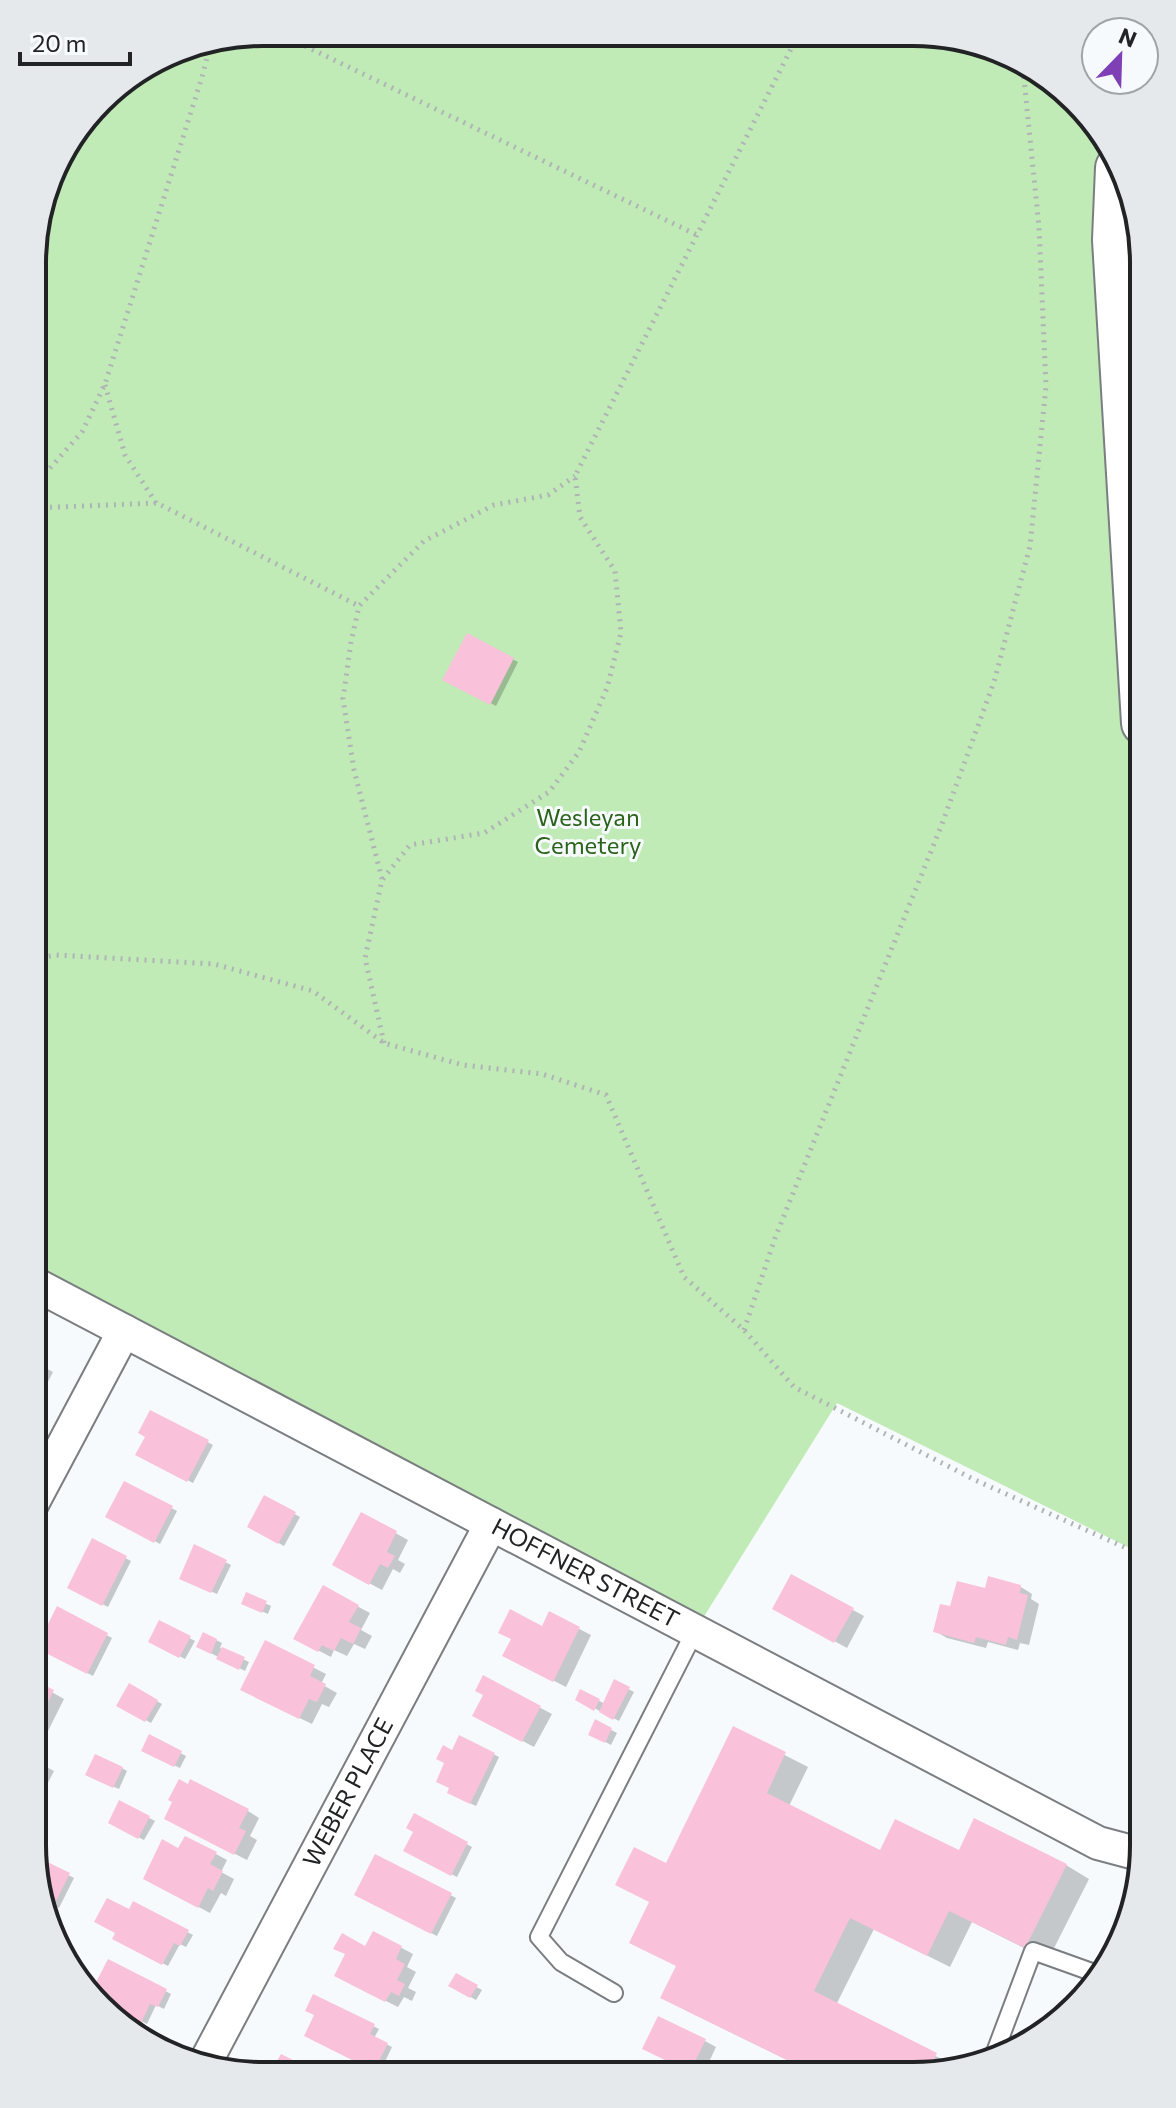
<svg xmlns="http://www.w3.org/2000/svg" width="1176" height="2108" font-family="Commissioner,sans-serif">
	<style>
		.green { fill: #c0eab6 }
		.shadow { fill: #0003 }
		.building { fill: #fac1db }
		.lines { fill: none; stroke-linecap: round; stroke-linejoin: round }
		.service-casing { stroke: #7a7e81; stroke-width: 20 }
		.minor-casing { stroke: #7a7e81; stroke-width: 36 }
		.primary-casing { stroke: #7a7e81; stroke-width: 48 }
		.path { stroke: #b0b3b5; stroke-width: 5; stroke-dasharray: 2 6; stroke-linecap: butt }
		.service { stroke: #fff; stroke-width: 16 }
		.minor { stroke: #fff; stroke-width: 32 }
		.primary { stroke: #fff; stroke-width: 44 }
		.labels { text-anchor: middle; stroke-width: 6; stroke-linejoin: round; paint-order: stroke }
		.park-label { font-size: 24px; fill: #2a6319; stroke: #f6fafd }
		.street-label { font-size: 24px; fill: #222325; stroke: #f6fafd }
		.rim { fill: none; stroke: #222325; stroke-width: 4 }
	</style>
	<rect width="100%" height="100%" fill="#f6fafd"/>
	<!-- green -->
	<polygon class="green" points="263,32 958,36 1065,89 1118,168 1144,723 1144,1555 837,1403 695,1631 33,1283 34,233 56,160 110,90 175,49"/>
	<!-- shadow -->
	<g class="shadow">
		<polygon points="468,636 518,662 496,706 445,679"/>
		<polygon points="33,1361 53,1372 33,1411"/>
		<polygon points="151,1412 213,1445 193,1483 138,1454 148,1436"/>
		<polygon points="125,1484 177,1511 160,1544 108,1516"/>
		<polygon points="265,1498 300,1517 284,1546 250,1527"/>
		<polygon points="361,1514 408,1540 398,1560 405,1564 400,1573 393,1569 382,1590 335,1565"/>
		<polygon points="92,1541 131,1561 108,1607 69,1587"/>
		<polygon points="195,1547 231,1565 217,1594 187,1581"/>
		<polygon points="792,1577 864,1616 847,1648 774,1608"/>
		<polygon points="1021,1587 1032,1594 1031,1599 1039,1604 1029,1645 1020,1643 1018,1650 988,1642 986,1648 947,1638 935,1631 952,1608 986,1590"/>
		<polygon points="323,1588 370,1613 361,1630 372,1636 365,1649 354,1644 347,1656 334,1650 331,1657 296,1639"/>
		<polygon points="247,1595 271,1606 268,1614 249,1606"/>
		<polygon points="58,1609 112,1638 93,1676 39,1647"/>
		<polygon points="550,1614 591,1635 566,1687 517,1662 543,1628"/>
		<polygon points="160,1623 195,1641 185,1659 150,1641"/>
		<polygon points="204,1634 222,1643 220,1648 249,1662 245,1671 203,1649"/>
		<polygon points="266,1643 326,1674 321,1684 337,1693 329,1707 322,1704 312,1724 254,1696"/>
		<polygon points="484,1678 552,1714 534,1747 487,1722"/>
		<polygon points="32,1681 64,1699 45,1737 32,1731"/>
		<polygon points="615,1682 634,1692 619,1721 577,1699 581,1691 605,1704"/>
		<polygon points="129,1686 162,1704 151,1723 119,1705"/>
		<polygon points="596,1722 617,1733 611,1745 591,1734"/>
		<polygon points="734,1729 808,1767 789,1806 881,1852 960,1853 1066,1865 1089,1879 1048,1960 972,1922 950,1967 874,1929 836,2005 959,2068 913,2076 781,2076 789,2061 685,2010 666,1865"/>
		<polygon points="150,1737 186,1756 180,1768 149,1753"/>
		<polygon points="460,1737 499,1757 476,1806 449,1793 452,1788 447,1763"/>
		<polygon points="32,1759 54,1771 35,1808 32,1807"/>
		<polygon points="122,1768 127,1771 119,1789 93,1778"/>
		<polygon points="120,1803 155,1821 144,1840 110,1823"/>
		<polygon points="248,1811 259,1818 250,1836 257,1840 247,1860 178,1825"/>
		<polygon points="415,1816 472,1847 457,1877 405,1850 415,1831"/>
		<polygon points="179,1850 216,1854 227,1860 221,1872 234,1879 226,1896 221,1893 210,1913 157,1885"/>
		<polygon points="376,1856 456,1898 437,1936 356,1895"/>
		<polygon points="36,1858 74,1878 59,1908 41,1899"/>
		<polygon points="134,1904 193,1935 186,1947 180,1944 168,1966 115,1938"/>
		<polygon points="374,1933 413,1954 407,1967 416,1972 408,1988 416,1992 412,2001 404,1997 398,2007 348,1982 347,1954 366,1949"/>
		<polygon points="109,1962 171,1994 164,2009 156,2005 147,2024 103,2002"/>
		<polygon points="456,1976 482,1990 476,2000 451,1986"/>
		<polygon points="314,1996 379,2029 374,2038 392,2047 380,2072 306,2036 317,2015"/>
		<polygon points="705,2041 716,2047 703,2075 654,2052"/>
	</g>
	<!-- building -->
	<g class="building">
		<polygon points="467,633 514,658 490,705 442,680"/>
		<polygon points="150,1410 209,1440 187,1482 135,1455 145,1437 138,1433"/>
		<polygon points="124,1481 173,1506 154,1543 105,1517"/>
		<polygon points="264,1495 296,1512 278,1544 247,1527"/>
		<polygon points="361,1512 397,1531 387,1552 395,1556 388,1568 380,1564 369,1585 332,1565"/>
		<polygon points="92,1538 127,1556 102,1606 67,1588"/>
		<polygon points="194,1544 227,1560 211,1593 179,1579"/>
		<polygon points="791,1574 854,1608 834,1643 772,1609"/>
		<polygon points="988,1576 1021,1585 1020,1593 1028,1595 1017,1640 1008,1637 1006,1645 976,1637 974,1643 933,1632 940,1604 950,1606 957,1581 985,1588"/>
		<polygon points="323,1585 359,1605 349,1622 361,1628 353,1644 341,1638 334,1651 322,1645 318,1652 293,1639"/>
		<polygon points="246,1592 267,1601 262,1613 241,1604"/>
		<polygon points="57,1606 108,1633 87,1674 36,1648"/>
		<polygon points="510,1609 542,1626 549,1611 580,1627 553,1682 502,1656 511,1639 498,1633"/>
		<polygon points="159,1620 191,1636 179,1658 148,1642"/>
		<polygon points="203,1632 217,1639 211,1654 196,1647"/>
		<polygon points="265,1640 315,1665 310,1676 326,1684 317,1702 309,1699 299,1719 240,1690"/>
		<polygon points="222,1647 245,1657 239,1670 216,1659"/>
		<polygon points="483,1675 541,1706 522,1742 472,1716 483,1695 475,1691"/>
		<polygon points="32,1679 54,1690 32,1733"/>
		<polygon points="614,1679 630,1687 613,1720 599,1712"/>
		<polygon points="129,1683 158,1700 145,1722 116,1706"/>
		<polygon points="580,1689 600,1699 594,1711 575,1700"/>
		<polygon points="595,1719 612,1728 605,1743 588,1735"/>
		<polygon points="733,1726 786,1752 767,1793 880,1850 895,1819 959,1850 974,1818 1067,1864 1025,1948 949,1911 927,1956 850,1918 814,1991 937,2053 927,2074 913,2076 779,2076 787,2060 660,1998 676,1966 629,1943 649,1902 615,1885 634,1847 666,1863"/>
		<polygon points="149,1734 182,1751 174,1767 141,1751"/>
		<polygon points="459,1735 495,1753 470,1804 447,1793 449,1788 436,1782 444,1763 436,1759 443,1745 452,1750"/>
		<polygon points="95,1754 123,1767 113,1788 85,1775"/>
		<polygon points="179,1779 188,1784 190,1779 249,1809 239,1828 246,1831 234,1855 164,1819 172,1802 168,1800"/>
		<polygon points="119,1800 150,1816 138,1839 108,1823"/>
		<polygon points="414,1813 468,1842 451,1876 403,1851 413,1832 406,1828"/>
		<polygon points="185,1836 217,1852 210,1864 223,1871 213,1891 208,1888 198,1908 143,1879 162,1839 178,1848"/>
		<polygon points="375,1854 452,1893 431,1934 354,1895"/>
		<polygon points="35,1856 70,1873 53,1907 41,1901"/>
		<polygon points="107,1898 129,1909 133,1901 189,1930 180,1946 174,1943 162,1965 112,1939 115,1933 94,1922"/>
		<polygon points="373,1931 402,1946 396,1959 405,1964 397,1980 405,1984 399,1996 391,1992 385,2002 334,1976 345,1954 333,1949 342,1933 365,1946"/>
		<polygon points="108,1959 167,1989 158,2007 150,2004 141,2023 105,2005 93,1988"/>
		<polygon points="456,1973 478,1985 470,1998 448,1986"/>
		<polygon points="313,1994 375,2024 370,2034 388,2043 374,2071 304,2036 314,2015 305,2011"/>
		<polygon points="658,2016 706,2039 690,2072 642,2049"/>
		<polygon points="281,2054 321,2074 283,2074 273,2068"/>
	</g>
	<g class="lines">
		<defs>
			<g id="service">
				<polyline points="614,1993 561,1962 539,1937 695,1631"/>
				<polyline points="992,2060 1033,1951 1100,1975"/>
			</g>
			<g id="minor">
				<path id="s1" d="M33,1283L1098,1843L1143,1855"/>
				<polyline points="32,1504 124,1331"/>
				<path id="s2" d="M205,2063L491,1524"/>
			</g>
			<polyline id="primary" points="1118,168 1115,240 1144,723"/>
		</defs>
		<!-- service casing -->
		<use href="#service" class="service-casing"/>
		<!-- minor casing -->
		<use href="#minor" class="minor-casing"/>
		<!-- primary casing -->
		<use href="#primary" class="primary-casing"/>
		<!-- path -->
		<g class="path">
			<polyline points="276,32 697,235"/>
			<polyline points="105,385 125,455 156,503"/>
			<polyline points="34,486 82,432 105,384 202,77 211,42"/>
			<polyline points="34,508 157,503 359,606"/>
			<polyline points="382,879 354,770 343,699 351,642 359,606 424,541 494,505 548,495 575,476"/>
			<polyline points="33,959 56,955 214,964 313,991 384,1043 463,1065 542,1074 606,1095 684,1277 744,1330 794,1387 975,1480 1144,1556"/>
			<polyline points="384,1043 365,958 382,880 410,845 484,833 549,792 579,752 607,688 621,633 615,571 580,517 575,476 798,35"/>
			<polyline points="744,1330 775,1238 942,824 994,682 1030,546 1046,386 1039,227 1023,69"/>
		</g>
		<!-- service -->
		<use href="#service" class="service"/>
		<!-- minor -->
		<use href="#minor" class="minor"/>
		<!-- primary -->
		<use href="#primary" class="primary"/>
	</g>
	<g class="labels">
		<!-- park labels -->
		<g class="park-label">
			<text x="588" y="826">Wesleyan<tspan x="588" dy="28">Cemetery</tspan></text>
		</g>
		<!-- street labels -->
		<g class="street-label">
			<text dy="8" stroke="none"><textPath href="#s1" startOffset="624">HOFFNER STREET</textPath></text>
			<text dy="8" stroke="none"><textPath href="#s2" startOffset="306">WEBER PLACE</textPath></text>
		</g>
	</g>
	<!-- crop -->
	<path d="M0 0H1176V2108H0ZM263 46H913A217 217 0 0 1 1130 263V1845A217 217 0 0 1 913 2062H263A217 217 0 0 1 46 1845V263A217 217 0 0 1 263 46Z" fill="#e5e9ec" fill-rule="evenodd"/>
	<path class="rim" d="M263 46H913A217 217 0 0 1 1130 263V1845A217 217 0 0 1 913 2062H263A217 217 0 0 1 46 1845V263A217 217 0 0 1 263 46Z"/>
	<!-- north arrow -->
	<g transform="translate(1120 56) rotate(23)"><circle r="38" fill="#f6fafd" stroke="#a1a4a7" stroke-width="2"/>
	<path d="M0-6L14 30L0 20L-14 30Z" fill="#7f40b5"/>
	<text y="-12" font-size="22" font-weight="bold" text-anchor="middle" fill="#222325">N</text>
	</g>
	<!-- scale -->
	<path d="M20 52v12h110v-12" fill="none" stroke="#222325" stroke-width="4"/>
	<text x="32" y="52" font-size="24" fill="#222325" stroke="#f6fafd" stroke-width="6" paint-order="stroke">20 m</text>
</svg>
